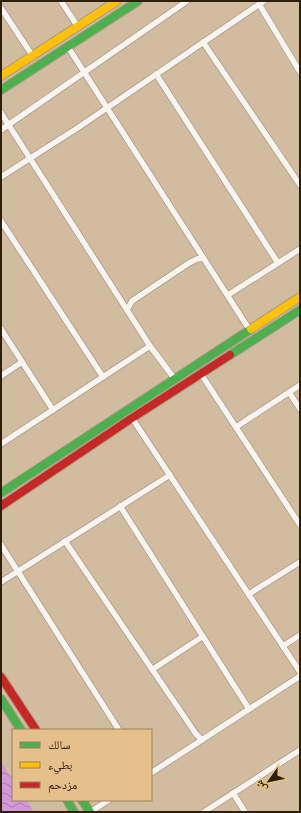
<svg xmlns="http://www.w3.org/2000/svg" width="301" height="813" font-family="Ubuntu,'Noto Naskh Arabic',sans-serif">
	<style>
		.water { fill: url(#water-waves) }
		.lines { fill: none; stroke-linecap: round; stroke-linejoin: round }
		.street-casing { stroke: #ac9c85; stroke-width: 7 }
		.fast-casing { stroke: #ac9c85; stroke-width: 10 }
		.slow-casing { stroke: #ac9c85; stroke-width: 10 }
		.jam-casing { stroke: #ac9c85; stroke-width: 10 }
		.street { stroke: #f8f5f1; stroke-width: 5.5 }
		.fast { stroke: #4caf50; stroke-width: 8 }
		.slow { stroke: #ffc107; stroke-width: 8 }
		.jam { stroke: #c62828; stroke-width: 8 }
	</style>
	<defs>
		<pattern id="water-waves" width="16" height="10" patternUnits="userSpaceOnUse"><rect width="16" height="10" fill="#d298d7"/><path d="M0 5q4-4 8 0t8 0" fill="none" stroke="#ab7bad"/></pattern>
	</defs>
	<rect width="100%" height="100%" fill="#d1bc9f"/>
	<!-- water -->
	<polygon class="water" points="1,762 13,780 13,800 26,800 34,812 1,812"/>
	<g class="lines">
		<defs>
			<g id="street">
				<polyline points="61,1 78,27"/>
				<polyline points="259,4 300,72"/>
				<polyline points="1,8 32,55"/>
				<polyline points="203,42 300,185"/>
				<polyline points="68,47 249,329"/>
				<polyline points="156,74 278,263"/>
				<polyline points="1,113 150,346 174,378"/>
				<polyline points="1,130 187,1"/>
				<polyline points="1,177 79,127 264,1"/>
				<polyline points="1,221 103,377"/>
				<polyline points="228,295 300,249"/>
				<polyline points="127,310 132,301 189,263 197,259 203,258"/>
				<polyline points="1,329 53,410"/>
				<polyline points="201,374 300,525"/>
				<polyline points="1,376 22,362"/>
				<polyline points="289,392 300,409"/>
				<polyline points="132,418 300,672"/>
				<polyline points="236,427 300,385"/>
				<polyline points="1,444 150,346"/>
				<polyline points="120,506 249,709"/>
				<polyline points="65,541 196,734 202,740"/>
				<polyline points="1,545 119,730"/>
				<polyline points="1,582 170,475"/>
				<polyline points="249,594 300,562"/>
				<polyline points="283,646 300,635"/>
				<polyline points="153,669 202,637"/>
				<polyline points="151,773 300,676"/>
				<polyline points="233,793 245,812"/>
				<polyline points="90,812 109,800"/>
				<polyline points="204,812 300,750"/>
			</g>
			<g id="fast">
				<polyline points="1,90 138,1"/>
				<polyline points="230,355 300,310"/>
				<polyline points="1,493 251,329"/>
				<polyline points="1,699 21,730"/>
				<polyline points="67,800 74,812"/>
				<polyline points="82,800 90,812"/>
			</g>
			<g id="slow">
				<polyline points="1,76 117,1"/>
				<polyline points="251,329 300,297"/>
			</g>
			<g id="jam">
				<polyline points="1,506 132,418 230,355"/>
				<polyline points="1,677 36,730"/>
			</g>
		</defs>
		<!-- street casing -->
		<use href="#street" class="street-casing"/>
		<!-- fast casing -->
		<use href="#fast" class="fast-casing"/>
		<!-- slow casing -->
		<use href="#slow" class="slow-casing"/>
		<!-- jam casing -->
		<use href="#jam" class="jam-casing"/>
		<!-- street -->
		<use href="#street" class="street"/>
		<!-- fast -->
		<use href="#fast" class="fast"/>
		<!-- slow -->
		<use href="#slow" class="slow"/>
		<!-- jam -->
		<use href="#jam" class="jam"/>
	</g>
	<!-- border -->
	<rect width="301" height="813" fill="none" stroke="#2d1f09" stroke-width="4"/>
	<!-- legend -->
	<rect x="12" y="729" width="140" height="72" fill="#e5c08b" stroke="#9b8057"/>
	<rect x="20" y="742" width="20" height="6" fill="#4caf50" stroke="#9b8057"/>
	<text x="48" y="749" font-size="12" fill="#2d1f09">سالك</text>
	<rect x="20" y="762" width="20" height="6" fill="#ffc107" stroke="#9b8057"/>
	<text x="48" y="769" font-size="12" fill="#2d1f09">بطيء</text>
	<rect x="20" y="782" width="20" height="6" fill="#c62828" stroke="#9b8057"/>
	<text x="48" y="789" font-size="12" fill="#2d1f09">مزدحم</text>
	<!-- north arrow -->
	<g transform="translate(269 781) rotate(237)" stroke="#e5c08b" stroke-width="3" paint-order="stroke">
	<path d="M0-3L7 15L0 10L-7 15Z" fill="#2d1f09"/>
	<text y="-6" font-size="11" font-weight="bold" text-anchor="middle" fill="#2d1f09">ش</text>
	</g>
</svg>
